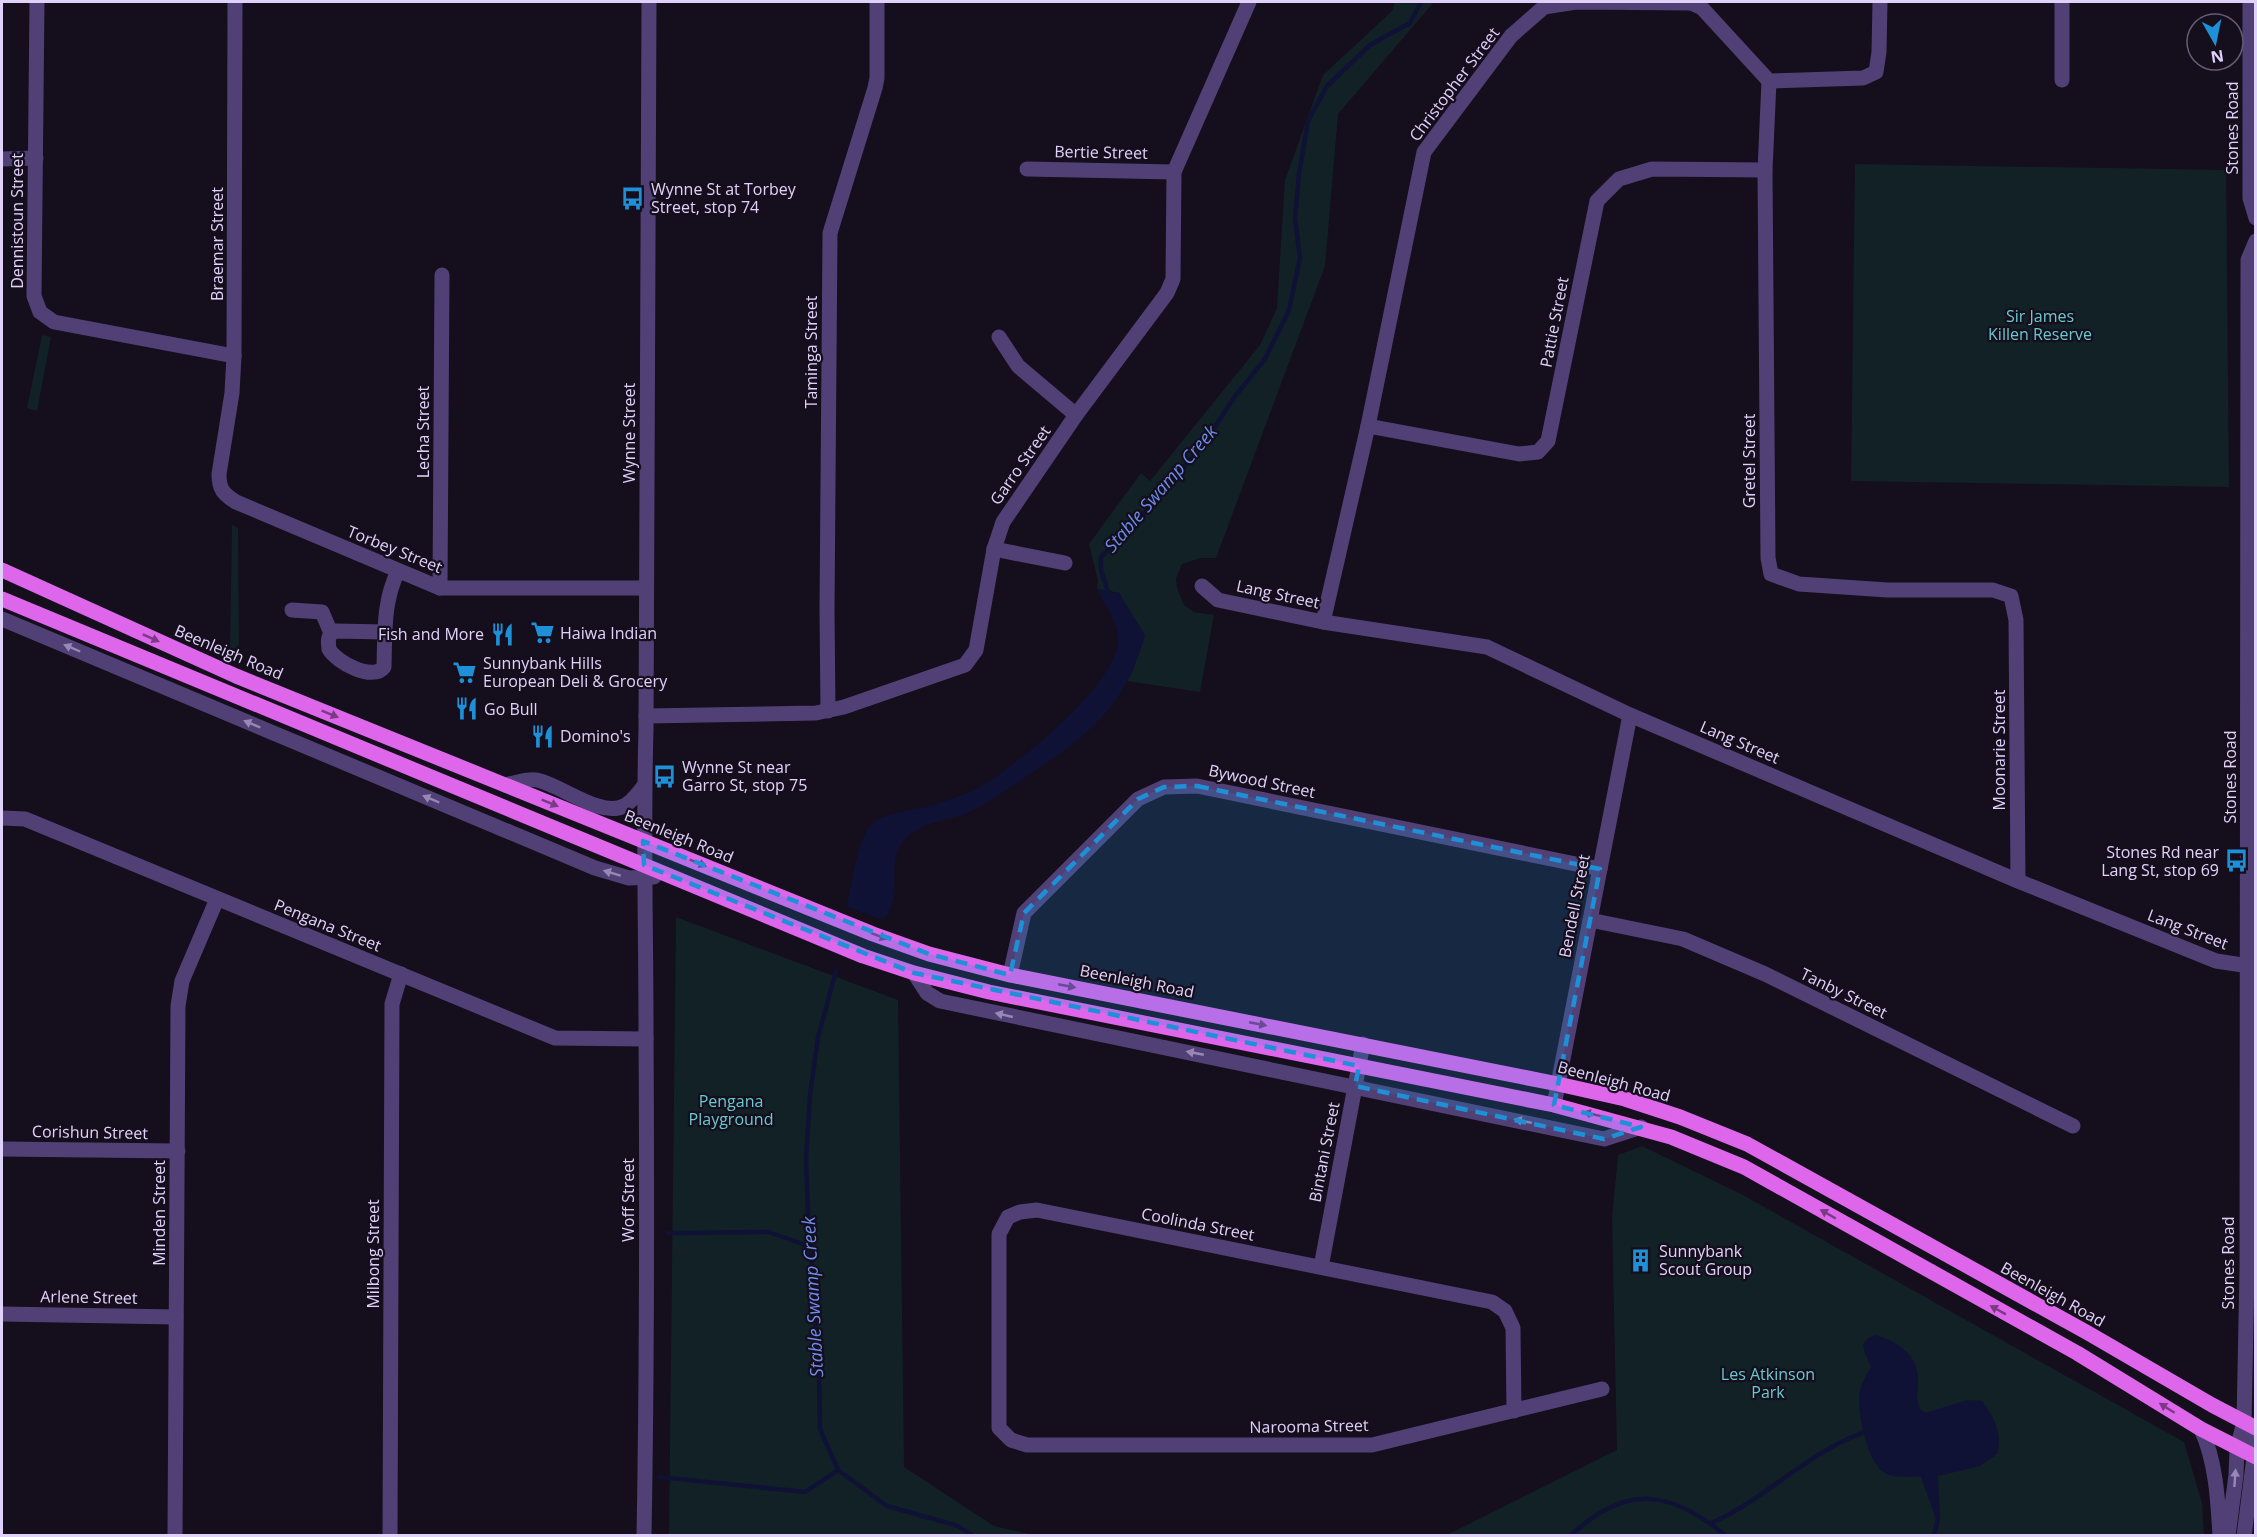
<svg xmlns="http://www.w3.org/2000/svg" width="2257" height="1537" font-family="'Open Sans',sans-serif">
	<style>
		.green { fill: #122126 }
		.water { fill: #0f1235 }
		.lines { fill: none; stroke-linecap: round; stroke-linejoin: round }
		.stream { stroke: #0f1235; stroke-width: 4.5 }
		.minor { stroke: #514075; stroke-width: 15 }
		.major { stroke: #de66ea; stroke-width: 15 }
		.oneway { fill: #7a3a84 }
		.oneway2 { fill: #9888b7 }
		.marked { fill: #1e90d7; fill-opacity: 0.2; stroke: #1e90d7; stroke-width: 4.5; stroke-dasharray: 12 8; stroke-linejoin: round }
		.labels { text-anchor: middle; stroke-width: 4.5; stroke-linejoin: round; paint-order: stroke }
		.street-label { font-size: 16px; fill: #e0d1f9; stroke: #150e1d }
		.poi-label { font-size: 16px; fill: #e0d1f9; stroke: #150e1d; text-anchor: start }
		.park-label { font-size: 16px; fill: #67cace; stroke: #150e1d }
		.water-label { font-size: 18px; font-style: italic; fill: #6c8deb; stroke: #150e1d }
	</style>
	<rect width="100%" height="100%" fill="#150e1d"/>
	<!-- green -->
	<g class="green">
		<polygon points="1395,2 1434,2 1338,114 1325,266 1216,558 1200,558 1182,564 1176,579 1177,588 1184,605 1194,612 1214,615 1200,692 1127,681 1134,668 1120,593 1097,589 1098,580 1089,544 1141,473 1150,481 1260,345 1277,308 1285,180 1323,75 1392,11"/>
		<polygon points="1855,164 2226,170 2229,487 1851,481"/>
		<polygon points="42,335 51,337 37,411 27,408"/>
		<polygon points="232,525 238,528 239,645 230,653"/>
		<polygon points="676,917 898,1000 904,1467 994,1526 1033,1535 669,1535"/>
		<polygon points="1642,1146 1741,1194 2184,1442 2202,1503 2204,1535 1440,1536 1447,1535 1617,1450 1612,1218 1618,1155"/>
	</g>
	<!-- water -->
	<g class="water">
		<path d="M1097,589L1119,593L1145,635C1124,710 1087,736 1026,777C1007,789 988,804 967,813C947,821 921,822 905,839C884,862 905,898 883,920L847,907C851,887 857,839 871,825C884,811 922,810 940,803C953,798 967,794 978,788C1016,766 1113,688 1118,643C1120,625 1104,604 1097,589Z"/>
		<path d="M1875,1335C1898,1341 1920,1356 1918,1383C1918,1392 1915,1402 1921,1410L1925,1413L1968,1400L1982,1401C1994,1416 2003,1435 1997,1454L1980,1466L1938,1476L1940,1518L1936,1519L1921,1477C1910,1476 1895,1479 1885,1473C1868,1465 1858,1415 1859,1397C1860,1385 1865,1377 1871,1367L1865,1353L1863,1344L1868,1338Z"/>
	</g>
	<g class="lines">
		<!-- stream -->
		<g class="stream">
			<polyline points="1109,595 1101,570 1101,557 1141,517 1167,485 1200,449 1236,395 1265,359 1289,310 1300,258 1295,218 1299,174 1308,121 1327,86 1370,45 1410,23 1421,2"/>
			<polyline points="836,971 818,1037 810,1095 806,1159 808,1212 819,1369 820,1429 838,1470 887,1506 958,1526 973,1536"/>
			<polyline points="668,1233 769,1232 811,1247"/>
			<polyline points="659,1477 805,1492 838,1470"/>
			<path d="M1711,1523C1755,1504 1789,1471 1830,1448C1841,1441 1853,1437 1864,1432"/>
			<path d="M1570,1536C1626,1484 1670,1489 1726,1536"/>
			<polyline points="1934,1536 1938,1518"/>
		</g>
		<!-- minor -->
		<g class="minor">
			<polyline points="37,2 34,296 40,312 54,322 234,356"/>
			<path d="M235,2L234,356L232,393L219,474C219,489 223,494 236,502L440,588H646"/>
			<polyline points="2250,2 2250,198 2256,218"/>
			<polyline points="2062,80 2062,2"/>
			<polyline points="1769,81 1765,170 1768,558 1771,574 1799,584 1887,590 1993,590 2011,596 2016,620 2018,881"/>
			<polyline points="2,159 36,158"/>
			<polyline points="1027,169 1174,172"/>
			<polyline points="999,337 1018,366 1076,415"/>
			<polyline points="1368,426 1519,454 1538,452 1548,441 1597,201 1619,179 1652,169 1765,170"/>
			<polyline points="994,549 1065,563"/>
			<polyline points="1202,586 1218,600 1323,622 1487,647 1630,715 2018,881 2216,961 2256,967"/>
			<polyline points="440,588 442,275"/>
			<polyline points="292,610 322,612 331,633"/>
			<polyline points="2,619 595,868 629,878 654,877"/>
			<polyline points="1323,622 1368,426 1424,152 1511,36 1544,7 1576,2 1691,3 1702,8 1769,81 1863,78 1876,72 1879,52 1880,2"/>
			<path d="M385,632L336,631C327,634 328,641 329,649C336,662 373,682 384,667C385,633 383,602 398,571"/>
			<polyline points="828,711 827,610 830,233 875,88 877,78 877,2"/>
			<polyline points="646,716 816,713 844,707 965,665 976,650 994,549 1003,522 1076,415 1167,293 1173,279 1174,172 1249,2"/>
			<path d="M505,785C515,783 528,778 537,780C561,785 601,818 624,806C632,802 638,793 644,786"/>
			<polyline points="2,818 25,819 555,1038 646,1039"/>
			<polyline points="1590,920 1683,939 1765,974 2073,1126"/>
			<polyline points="914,973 927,993 940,1001 1604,1139 1641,1127"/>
			<polyline points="1010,975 1024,913 1138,799 1164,787 1197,786 1600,869"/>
			<polyline points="1554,1105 1630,715"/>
			<polyline points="2,1149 178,1151"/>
			<polyline points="1321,1267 1363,1044"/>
			<polyline points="2,1314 176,1317"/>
			<polyline points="1514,1411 1513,1328 1505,1311 1492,1302 1037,1210 1020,1212 1008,1217 999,1234 999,1428 1011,1440 1027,1445 1372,1445 1602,1389"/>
			<path d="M2201,1429C2216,1461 2218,1501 2220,1536"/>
			<polyline points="175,1536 178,1006 182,981 217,899"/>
			<polyline points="390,1536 392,1004 401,974"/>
			<path d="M644,1536C647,1367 647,1197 646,1028C646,929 643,829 646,730L649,2"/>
			<polyline points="2228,1536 2236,1475 2237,1449 2244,1422 2247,1271 2248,260 2256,241"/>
			<polyline points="2244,1536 2254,1457 2244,1422"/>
		</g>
		<!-- major -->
		<g class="major">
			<polyline points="2,570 236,676 873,934 929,954 1010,975 1558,1084 1625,1099 1680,1117 1747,1144 2088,1333 2212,1405 2256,1428"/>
			<polyline points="2,599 863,956 914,973 989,992 1554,1105 1671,1137 1744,1167 2077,1353 2201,1429 2256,1457"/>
		</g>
	</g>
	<!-- one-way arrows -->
	<defs><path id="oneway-solid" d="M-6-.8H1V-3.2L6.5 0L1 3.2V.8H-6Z" transform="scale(1.5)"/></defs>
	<g class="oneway">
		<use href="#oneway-solid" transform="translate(151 638) rotate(24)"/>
		<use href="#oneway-solid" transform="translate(330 714) rotate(22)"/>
		<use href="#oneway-solid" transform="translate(550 803) rotate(22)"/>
		<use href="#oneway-solid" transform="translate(698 863) rotate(22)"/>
		<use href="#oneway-solid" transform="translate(879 936) rotate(21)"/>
		<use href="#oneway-solid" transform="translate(1067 986) rotate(11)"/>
		<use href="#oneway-solid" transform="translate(1258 1024) rotate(11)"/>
		<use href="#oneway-solid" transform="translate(1592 1114) rotate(-166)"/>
		<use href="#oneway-solid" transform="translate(1828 1214) rotate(-150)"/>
		<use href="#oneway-solid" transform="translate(1998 1310) rotate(-151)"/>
		<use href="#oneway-solid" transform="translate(2167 1408) rotate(-148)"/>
	</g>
	<g class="oneway2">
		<use href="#oneway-solid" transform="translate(72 648) rotate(-157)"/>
		<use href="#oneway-solid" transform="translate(252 724) rotate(-157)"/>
		<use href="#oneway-solid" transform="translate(431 799) rotate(-157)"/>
		<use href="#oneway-solid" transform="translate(612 873) rotate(-163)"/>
		<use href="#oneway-solid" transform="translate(1004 1015) rotate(-167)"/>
		<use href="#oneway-solid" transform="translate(1195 1053) rotate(-169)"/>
		<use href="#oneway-solid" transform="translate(1523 1121) rotate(-168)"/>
		<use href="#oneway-solid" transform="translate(2235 1478) rotate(-86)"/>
	</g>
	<!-- marked area -->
	<path class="marked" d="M1197,786L1600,869L1554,1105L1641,1127L1604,1139L1355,1086L1359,1066L914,973L644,865L643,841L929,954L1010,975L1024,913L1138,799L1164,787Z"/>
	<!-- icons -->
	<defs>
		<symbol id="bus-bare" viewBox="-9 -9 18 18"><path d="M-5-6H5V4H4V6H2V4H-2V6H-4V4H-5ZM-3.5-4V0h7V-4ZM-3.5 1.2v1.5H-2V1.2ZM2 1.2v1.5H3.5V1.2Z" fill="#1e90d7" stroke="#150e1d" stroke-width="2.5" paint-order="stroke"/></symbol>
		<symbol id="supermarket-bare" viewBox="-9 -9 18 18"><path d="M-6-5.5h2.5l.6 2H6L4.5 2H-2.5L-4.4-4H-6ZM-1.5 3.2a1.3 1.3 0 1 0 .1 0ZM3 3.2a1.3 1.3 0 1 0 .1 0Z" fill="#1e90d7" stroke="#150e1d" stroke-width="2.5" paint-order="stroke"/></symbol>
		<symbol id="restaurant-bare" viewBox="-9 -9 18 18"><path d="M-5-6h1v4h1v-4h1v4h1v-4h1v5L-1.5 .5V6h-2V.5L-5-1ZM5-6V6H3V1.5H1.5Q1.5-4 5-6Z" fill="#1e90d7" stroke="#150e1d" stroke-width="2.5" paint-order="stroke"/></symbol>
		<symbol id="building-bare" viewBox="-9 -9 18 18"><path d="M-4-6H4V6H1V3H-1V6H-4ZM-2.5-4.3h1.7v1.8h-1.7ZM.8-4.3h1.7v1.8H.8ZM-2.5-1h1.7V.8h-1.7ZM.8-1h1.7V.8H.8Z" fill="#1e90d7" stroke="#150e1d" stroke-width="2.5" paint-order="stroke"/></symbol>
	</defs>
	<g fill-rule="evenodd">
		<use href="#bus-bare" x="616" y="182" width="33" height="33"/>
		<use href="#supermarket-bare" x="526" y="616" width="33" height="33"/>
		<use href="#restaurant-bare" x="486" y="618" width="33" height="33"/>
		<use href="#supermarket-bare" x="448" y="656" width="33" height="33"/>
		<use href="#restaurant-bare" x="450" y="692" width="33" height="33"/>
		<use href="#restaurant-bare" x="526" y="720" width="33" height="33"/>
		<use href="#bus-bare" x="648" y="760" width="33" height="33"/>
		<use href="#bus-bare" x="2220" y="844" width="33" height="33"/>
		<use href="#building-bare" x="1624" y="1244" width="33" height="33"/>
	</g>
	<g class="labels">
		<!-- street labels -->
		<g class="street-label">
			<text transform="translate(1454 84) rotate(-53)" y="6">Christopher Street</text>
			<text transform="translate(2232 128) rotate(-90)" y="6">Stones Road</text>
			<text transform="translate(1101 152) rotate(1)" y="6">Bertie Street</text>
			<text transform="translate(17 221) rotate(-90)" y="6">Dennistoun Street</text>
			<text transform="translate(217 244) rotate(-90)" y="6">Braemar Street</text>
			<text transform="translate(1554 322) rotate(-79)" y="6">Pattie Street</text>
			<text transform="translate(811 352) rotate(-90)" y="6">Taminga Street</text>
			<text transform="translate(423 432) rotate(-90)" y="6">Lecha Street</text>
			<text transform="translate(629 433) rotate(-90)" y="6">Wynne Street</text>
			<text transform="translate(1749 461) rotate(-90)" y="6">Gretel Street</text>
			<text transform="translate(1020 465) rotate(-55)" y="6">Garro Street</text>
			<text transform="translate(395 549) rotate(22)" y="6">Torbey Street</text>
			<text transform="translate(1278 594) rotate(12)" y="6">Lang Street</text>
			<text transform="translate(229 652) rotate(23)" y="6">Beenleigh Road</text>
			<text transform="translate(1740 742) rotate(23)" y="6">Lang Street</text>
			<text transform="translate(1999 750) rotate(-90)" y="6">Moonarie Street</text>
			<text transform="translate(2230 777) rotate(-90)" y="6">Stones Road</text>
			<text transform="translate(1262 781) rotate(12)" y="6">Bywood Street</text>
			<text transform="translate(679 836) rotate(22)" y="6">Beenleigh Road</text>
			<text transform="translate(1574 906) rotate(-79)" y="6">Bendell Street</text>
			<text transform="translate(328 925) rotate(22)" y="6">Pengana Street</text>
			<text transform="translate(2188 929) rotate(21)" y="6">Lang Street</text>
			<text transform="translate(1137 981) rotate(11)" y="6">Beenleigh Road</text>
			<text transform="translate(1844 993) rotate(26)" y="6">Tanby Street</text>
			<text transform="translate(1614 1081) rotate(15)" y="6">Beenleigh Road</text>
			<text transform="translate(90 1132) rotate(1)" y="6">Corishun Street</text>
			<text transform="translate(1324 1152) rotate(-79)" y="6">Bintani Street</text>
			<text transform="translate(628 1200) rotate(-90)" y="6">Woff Street</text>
			<text transform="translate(159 1213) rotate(-90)" y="6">Minden Street</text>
			<text transform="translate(1198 1224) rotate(11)" y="6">Coolinda Street</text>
			<text transform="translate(373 1254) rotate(-90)" y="6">Milbong Street</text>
			<text transform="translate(2228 1263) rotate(-90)" y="6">Stones Road</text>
			<text transform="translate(2053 1294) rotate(29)" y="6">Beenleigh Road</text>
			<text transform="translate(89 1297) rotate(1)" y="6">Arlene Street</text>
			<text transform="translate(1309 1426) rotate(-1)" y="6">Narooma Street</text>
		</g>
		<!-- poi labels -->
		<g class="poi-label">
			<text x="651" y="195">Wynne St at Torbey<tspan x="651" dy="18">Street, stop 74</tspan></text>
			<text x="560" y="639">Haiwa Indian</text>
			<text x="484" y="640" text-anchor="end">Fish and More</text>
			<text x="483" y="669">Sunnybank Hills<tspan x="483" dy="18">European Deli &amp; Grocery</tspan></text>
			<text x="484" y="715">Go Bull</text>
			<text x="560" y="742">Domino's</text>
			<text x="682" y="773">Wynne St near<tspan x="682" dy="18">Garro St, stop 75</tspan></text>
			<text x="2219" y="858" text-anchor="end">Stones Rd near<tspan x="2219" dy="18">Lang St, stop 69</tspan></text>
			<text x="1659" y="1257">Sunnybank<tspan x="1659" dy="18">Scout Group</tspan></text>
		</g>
		<!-- park labels -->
		<g class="park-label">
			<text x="2040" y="322">Sir James<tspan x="2040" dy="18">Killen Reserve</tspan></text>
			<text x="731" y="1107">Pengana<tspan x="731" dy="18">Playground</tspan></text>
			<text x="1768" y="1380">Les Atkinson<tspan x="1768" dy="18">Park</tspan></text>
		</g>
		<!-- water labels -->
		<g class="water-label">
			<text transform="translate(1161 489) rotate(-49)" y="6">Stable Swamp Creek</text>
			<text transform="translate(813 1297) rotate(-93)" y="6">Stable Swamp Creek</text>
		</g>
	</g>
	<!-- border -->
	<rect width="2257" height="1537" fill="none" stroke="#e0d1f9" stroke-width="6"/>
	<!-- north arrow -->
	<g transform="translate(2215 42) rotate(171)"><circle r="28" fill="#150e1d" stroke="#665c75" stroke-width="1.5"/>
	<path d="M0-4.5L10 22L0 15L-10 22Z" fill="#1e90d7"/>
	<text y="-9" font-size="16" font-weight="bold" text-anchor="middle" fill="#e0d1f9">N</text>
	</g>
</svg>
